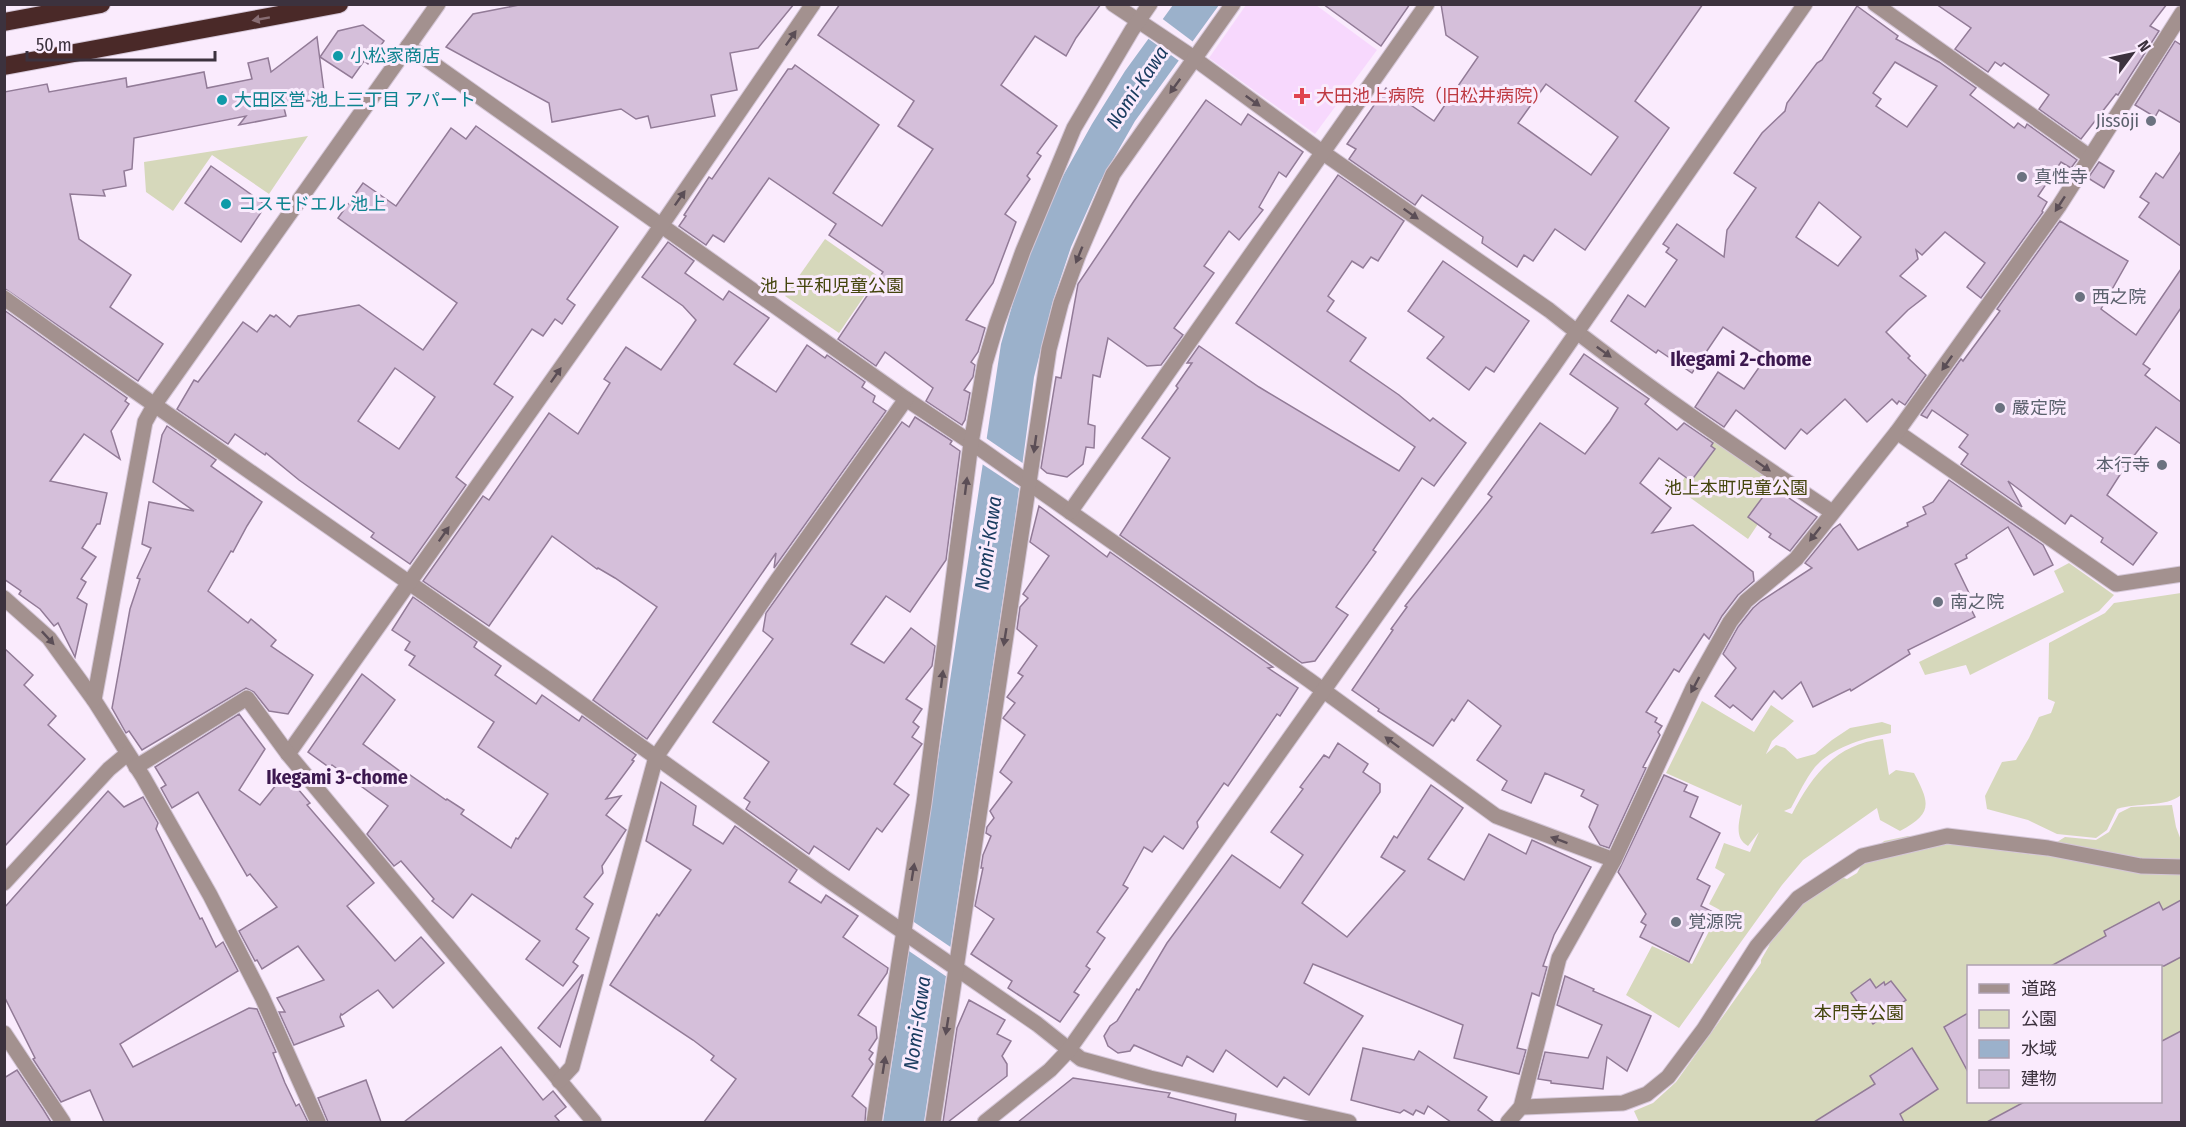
<svg xmlns="http://www.w3.org/2000/svg" width="2186" height="1127" font-family="'Fira Sans Condensed','Noto Sans JP',sans-serif">
	<style>
		.built { fill: #f7d8fd }
		.green { fill: #d6d8bb; fill-rule: evenodd }
		.water { fill: #9bb1cb }
		.pier { fill: #faebfd }
		.building { fill: #d5bfda; stroke: #927b97; stroke-width: 1.5; fill-rule: evenodd }
		.lines { fill: none; stroke-linecap: round; stroke-linejoin: round }
		.minor-casing { stroke: #d4c6d7; stroke-width: 17 }
		.highway-casing { stroke: #d4c6d7; stroke-width: 20 }
		.minor { stroke: #a3918f; stroke-width: 15 }
		.highway { stroke: #4a2928; stroke-width: 18 }
		.oneway { fill: #886d73 }
		.oneway2 { fill: #5b4e56 }
		.culture-dot { fill: #0f9aa8; stroke: #faebfd; stroke-width: 2 }
		.health-dot { fill: #e0444e; stroke: #faebfd; stroke-width: 2 }
		.worship-dot { fill: #6b7280; stroke: #faebfd; stroke-width: 2 }
		.labels { text-anchor: middle; stroke-width: 6; stroke-linejoin: round; paint-order: stroke }
		.culture-label { font-size: 18px; fill: #0d838f; stroke: #faebfd; text-anchor: start }
		.health-label { font-size: 18px; fill: #be3a42; stroke: #faebfd; text-anchor: start }
		.worship-label { font-size: 18px; fill: #5b616d; stroke: #faebfd; text-anchor: start }
		.park-label { font-size: 18px; fill: #44450d; stroke: #faebfd }
		.water-label { font-size: 20px; font-style: italic; fill: #1a3c60; stroke: #faebfd }
		.neighbourhood-label { font-size: 20px; font-weight: bold; fill: #3c184f; stroke: #faebfd }
	</style>
	<rect width="100%" height="100%" fill="#faebfd"/>
	<!-- built -->
	<polygon class="built" points="1246,5 1316,5 1377,50 1315,134 1209,58"/>
	<!-- green -->
	<g class="green">
		<polygon points="308,136 269,194 212,155 173,211 146,192 144,162"/>
		<polygon points="825,239 878,276 839,333 785,296"/>
		<polygon points="1712,430 1786,482 1748,539 1678,489"/>
		<polygon points="2069,563 2114,595 2099,611 1970,675 1966,665 1925,675 1919,662 2064,592 2054,571"/>
		<path d="M2181,593V795C2165,808 2138,802 2117,809L2107,830L2096,838L2057,834L2028,820L1987,809L1985,796L2002,762L2016,760L2029,738L2039,717L2051,713L2055,702L2048,699L2049,643L2105,613L2114,603Z"/>
		<path d="M1702,701L1754,732L1771,705L1794,721L1772,741L1766,754L1776,745L1785,748L1797,759L1815,754L1832,740L1850,728L1882,722L1891,725V733C1865,738 1834,746 1815,767C1806,778 1798,795 1791,808L1784,811L1792,814C1812,775 1836,744 1883,739L1889,775L1896,770L1914,773C1930,803 1933,814 1900,831L1880,820L1877,808L1803,860L1782,885L1679,1028L1626,995L1652,946L1692,964L1720,910L1709,904L1725,874L1715,868L1724,843L1750,852L1759,832L1748,846C1732,837 1741,818 1742,804L1740,806L1666,773Z"/>
		<path d="M2172,805L2176,827L2182,843L2181,1122H1639L1634,1111L1653,1103L1676,1082L1761,963V960L1769,946L1775,917L1829,873L1847,879L1857,873L1862,864L1884,841L1908,836L1995,847L1998,850L2036,855L2065,837L2096,840L2109,832L2119,813L2131,807ZM1968,966H2160V1102H1968Z"/>
	</g>
	<!-- water -->
	<polygon class="water" points="1173,5 1219,5 1135,121 1099,184 1071,247 1053,301 1034,377 1015,519 924,1122 883,1122 1001,344 1025,261 1063,176 1092,124 1125,71"/>
	<!-- pier -->
	<g class="pier">
		<polygon points="1160,17 1196,44 1182,63 1146,37"/>
		<polygon points="983,436 1024,464 1020,489 979,462"/>
		<polygon points="911,920 952,948 947,977 906,949"/>
	</g>
	<!-- building -->
	<g class="building">
		<polygon points="524,4 794,4 758,48 730,53 737,90 711,95 715,116 651,128 648,116 636,119 621,109 552,122 549,103 446,47 473,14"/>
		<polygon points="840,4 1101,4 1076,38 1066,56 1035,36 1001,85 1057,126 1037,153 1041,156 1027,176 1030,179 1005,214 1016,222 993,283 966,320 985,328 978,352 971,362 975,365 973,377 964,390 970,393 965,420 962,425 926,401 933,388 885,352 876,366 838,339 883,272 829,235 836,224 769,178 724,242 713,235 706,245 679,226 686,216 684,215 709,177 712,179 788,69 792,69 795,65 879,125 833,193 882,226 933,149 898,126 914,101 818,35"/>
		<polygon points="1323,4 1410,4 1381,46"/>
		<path d="M1441,4H1703L1635,101L1669,128L1585,250L1555,229L1533,261L1524,255L1517,267L1482,243L1483,237L1422,195L1415,205L1349,159L1356,149L1347,144L1386,88L1434,121L1478,57L1446,35ZM1546,84L1618,137L1591,175L1518,123Z"/>
		<polygon points="1936,4 2167,4 2150,26 2159,31 2118,95 2116,94 2081,139 2039,109 2049,95 2004,63 2001,66 1995,62 1988,72 1955,49 1971,28"/>
		<path d="M1857,6L1898,36L1896,39L1939,62L1976,88L1970,95L2014,128L2018,123L2025,128L2027,124L2077,160L2071,168L2061,162L2038,196L2047,202L2042,211L2043,212L1981,298L1967,287L1985,263L1945,232L1922,255L1916,250L1918,259L1900,276L1926,296L1908,310L1886,332L1910,356L1908,358L1926,375L1905,405L1899,401L1897,404L1892,399L1867,422L1845,399L1807,434L1801,429L1785,449L1736,410L1724,427L1695,407L1718,372L1744,389L1767,356L1723,327L1692,373L1658,350L1656,353L1611,321L1628,295L1645,307L1677,260L1666,252L1669,248L1663,244L1677,224L1724,257L1727,230L1756,188L1734,173L1762,133L1785,111L1787,103L1817,63L1822,60ZM1895,62L1937,86L1907,127L1876,106L1881,99L1873,93ZM1819,202L1861,237L1838,266L1796,237Z"/>
		<polygon points="363,25 384,41 368,64 364,61 352,78 320,57 338,31"/>
		<polygon points="317,37 325,99 298,102 298,105 284,108 286,116 239,125 246,116 134,138 132,169 124,171 126,186 103,190 105,196 70,194 79,239 131,275 110,307 163,344 138,381 4,288 4,92 47,84 49,92 126,78 127,87 204,72 207,88 252,79 248,63 268,58 271,72"/>
		<polygon points="2175,41 2181,45 2181,123 2159,110 2155,117 2135,105"/>
		<polygon points="1206,100 1241,125 1248,114 1303,152 1286,177 1279,172 1259,207 1263,210 1239,240 1229,231 1204,266 1214,273 1174,328 1183,335 1161,365 1147,366 1108,338 1100,377 1093,375 1088,424 1095,426 1094,448 1086,447 1083,464 1067,477 1047,473 1041,468 1056,377 1061,378 1078,284 1134,201"/>
		<path d="M476,126L618,227L567,299L575,305L562,324L555,319L543,336L532,329L494,384L513,397L456,477L466,485L410,564L371,537L374,533L299,480L266,453L265,455L235,434L228,444L177,409L194,380L198,382L243,322L257,332L270,315L274,317L276,315L290,327L298,316L359,305L423,350L457,303L338,218L363,183L396,206L451,128L466,139ZM395,368L435,397L399,449L358,421Z"/>
		<polygon points="2181,151 2181,246 2139,217 2149,203 2140,197 2156,173 2163,178"/>
		<polygon points="2099,162 2114,171 2104,188 2088,178"/>
		<polygon points="211,166 266,205 241,242 185,203"/>
		<polygon points="1338,175 1404,221 1378,261 1371,257 1363,268 1352,261 1328,296 1334,301 1327,311 1366,338 1350,361 1399,395 1430,421 1433,418 1466,443 1434,486 1422,478 1373,550 1376,552 1336,607 1348,615 1315,661 1302,663 1120,535 1170,458 1142,438 1178,388 1176,386 1192,363 1187,363 1199,346 1259,387 1399,471 1415,447 1236,323"/>
		<polygon points="2060,221 2128,261 2101,309 2136,335 2181,269 2181,308 2143,364 2150,369 2145,375 2181,402 2181,444 2156,427 2123,470 2107,495 2157,533 2133,565 2101,542 2103,538 2071,515 2065,524 2008,481 2022,507 1961,464 1968,454 1959,447 1968,435 1932,410 1927,418 1921,415 1961,359 1963,361 2000,311 1997,309"/>
		<polygon points="668,242 694,261 685,273 723,300 729,291 769,318 734,364 776,392 807,345 825,358 827,355 865,382 862,387 875,396 873,402 886,411 774,568 776,553 647,739 593,700 657,607 615,578 598,568 597,569 552,536 489,626 423,581 483,496 489,500 549,413 578,434 610,383 604,379 626,347 661,370 696,320 683,306 642,277"/>
		<polygon points="1443,261 1529,321 1494,372 1486,367 1469,390 1427,358 1444,337 1408,311"/>
		<polygon points="4,310 127,398 125,401 129,404 111,431 120,459 84,434 50,481 107,493 100,524 97,524 82,548 96,557 81,579 86,582 77,598 87,604 75,657 58,623 54,626 40,609 19,594 21,591 4,579"/>
		<polygon points="1584,354 1649,399 1645,404 1677,430 1684,423 1713,443 1711,446 1715,449 1691,481 1659,458 1640,483 1671,508 1652,533 1693,525 1753,572 1754,581 1738,595 1722,616 1709,639 1704,634 1679,672 1674,669 1646,712 1657,718 1655,722 1662,726 1658,732 1660,735 1643,767 1646,768 1609,848 1600,845 1589,827 1598,805 1581,796 1584,790 1545,773 1531,803 1502,790 1507,781 1477,760 1501,726 1468,700 1454,721 1452,719 1433,746 1378,711 1379,709 1352,690 1393,630 1391,629 1407,607 1405,606 1492,497 1488,494 1540,423 1585,454 1610,421 1618,408 1570,374"/>
		<polygon points="915,417 952,441 950,444 960,451 946,560 910,612 886,596 851,644 884,663 911,628 935,646 932,666 906,699 922,709 913,722 919,727 912,737 922,744 894,784 909,795 882,832 877,828 849,870 814,846 809,854 746,809 750,802 744,798 769,762 713,722 773,639 763,631 766,613 902,422 909,427"/>
		<polygon points="167,426 216,460 211,466 262,502 247,526 233,552 231,551 208,591 248,623 251,619 276,640 271,646 313,675 288,714 269,711 254,692 246,688 142,750 129,731 126,733 112,708 130,609 140,579 137,578 151,548 142,544 149,502 194,511 153,482 162,435"/>
		<polygon points="1949,480 2043,545 2053,565 2034,575 2008,527 1966,555 1967,558 1955,564 1971,597 1966,599 1975,617 1908,650 1910,654 1851,691 1850,689 1813,707 1801,682 1782,699 1774,691 1752,720 1733,705 1730,708 1715,696 1736,668 1723,654 1738,627 1753,608 1761,601 1812,568 1805,563 1833,529 1840,524 1858,550 1908,526 1907,523 1926,514 1923,507 1933,502"/>
		<polygon points="1771,486 1817,517 1790,551 1769,537 1771,534 1748,517"/>
		<polygon points="1039,506 1107,557 1110,552 1273,667 1268,668 1298,688 1280,716 1277,714 1228,786 1224,783 1197,822 1198,827 1183,849 1164,836 1152,852 1144,847 1123,885 1128,888 1097,932 1105,938 1086,966 1090,969 1074,992 1079,995 1060,1022 1008,988 1012,981 971,954 994,919 975,906 983,868 981,868 983,855 991,836 986,833 987,827 994,818 990,811 1012,782 1000,772 1025,735 1003,718 1015,703 1007,697 1023,676 1018,673 1037,646 1017,629 1020,607 1028,598 1023,594 1049,556 1030,542"/>
		<polygon points="413,597 477,642 474,647 501,666 495,675 536,704 542,695 579,721 582,716 636,755 632,760 634,761 606,799 621,796 606,815 626,830 602,866 603,873 584,897 593,904 576,929 589,938 573,962 578,966 563,986 526,959 540,941 472,894 453,918 432,901 434,899 401,861 394,866 367,834 388,806 332,765 330,768 308,752 362,674 395,700 363,744 408,777 410,775 446,800 447,799 464,810 461,814 511,848 516,838 518,839 548,794 478,747 494,722 409,665 415,656 405,650 410,642 392,630"/>
		<polygon points="4,648 33,675 24,685 56,716 48,725 85,759 4,847"/>
		<polygon points="239,714 265,749 239,790 260,805 285,774 310,803 307,805 374,883 347,906 395,961 421,937 444,963 393,1008 378,990 342,1015 341,1014 340,1017 344,1026 294,1045 279,1012 285,1012 277,998 324,980 298,946 262,969 257,960 255,961 239,931 277,907 250,874 247,876 198,792 172,808 161,788 166,785 155,767"/>
		<polygon points="1338,743 1368,764 1363,772 1380,784 1380,792 1302,903 1347,937 1405,871 1381,857 1394,836 1397,838 1431,785 1463,808 1428,859 1464,880 1489,834 1526,854 1532,840 1591,867 1554,935 1543,966 1547,967 1539,996 1532,993 1517,1048 1526,1050 1519,1074 1454,1058 1463,1025 1313,964 1304,983 1363,1016 1309,1095 1284,1077 1277,1087 1226,1050 1213,1072 1187,1056 1182,1066 1134,1045 1130,1051 1118,1053 1108,1046 1104,1036 1110,1026 1117,1021 1137,989 1139,990 1167,943 1232,855 1280,888 1303,855 1271,832 1303,789 1300,787 1324,755 1329,758"/>
		<polygon points="1664,775 1687,785 1684,791 1698,797 1690,817 1720,833 1697,879 1710,886 1701,906 1713,912 1689,962 1640,937 1646,925 1641,922 1646,914 1618,872"/>
		<polygon points="661,782 696,806 693,825 723,844 735,826 797,870 789,882 821,903 826,895 858,916 843,937 888,968 887,973 858,1015 876,1027 877,1038 869,1050 873,1053 869,1059 873,1064 852,1096 866,1108 865,1122 704,1122 736,1079 711,1060 714,1056 693,1040 610,985 657,914 659,916 691,870 646,841"/>
		<polygon points="108,791 124,807 143,797 158,823 156,829 200,919 202,918 216,947 223,942 238,971 120,1044 133,1067 249,1008 257,1009 276,1052 273,1053 285,1083 296,1106 299,1104 308,1122 104,1122 90,1090 61,1102 33,1059 35,1058 4,996 4,908"/>
		<polygon points="2181,900 2181,957 2164,966 2051,966 2106,936 2104,931 2159,902 2163,910"/>
		<polygon points="582,975 583,975 560,1047 538,1028"/>
		<polygon points="1565,976 1594,989 1593,991 1651,1016 1627,1071 1607,1057 1603,1089 1551,1083 1551,1081 1538,1079 1545,1052 1588,1058 1602,1025 1557,1005"/>
		<polygon points="1870,979 1876,988 1884,982 1885,985 1891,981 1906,1000 1873,1024 1851,993"/>
		<polygon points="969,1000 1005,1020 997,1034 1011,1041 1002,1056 1007,1064 1007,1076 948,1122 943,1122 957,1028"/>
		<polygon points="1968,1013 1968,1072 1944,1027"/>
		<polygon points="2181,1031 2181,1122 1987,1122 2026,1101 2160,1101 2160,1042"/>
		<polygon points="501,1047 543,1100 553,1091 566,1107 555,1116 560,1122 404,1122"/>
		<polygon points="1363,1048 1414,1060 1419,1051 1487,1097 1478,1110 1494,1122 1451,1122 1428,1106 1424,1114 1416,1110 1413,1115 1404,1110 1400,1113 1351,1100"/>
		<polygon points="1912,1048 1938,1089 1900,1114 1904,1122 1814,1122 1875,1084 1870,1076"/>
		<polygon points="17,1070 43,1109 51,1122 4,1122 4,1078"/>
		<polygon points="1073,1078 1170,1093 1168,1097 1236,1114 1235,1122 1018,1122"/>
		<polygon points="366,1080 381,1122 328,1122 318,1098"/>
	</g>
	<g class="lines">
		<defs>
			<g id="minor">
				<path d="M1113,4L1188,54L1322,152L1549,310C1639,382 1736,448 1832,512"/>
				<polyline points="1875,4 2090,157"/>
				<polyline points="408,46 906,399 982,450 1309,680 1496,816 1614,860"/>
				<polyline points="4,298 96,364 544,677 825,878 1037,1024 1081,1059 1150,1078 1349,1122"/>
				<polyline points="1897,432 2116,584 2182,574"/>
				<polyline points="1070,512 1427,4"/>
				<polyline points="4,598 49,638 94,700 143,777 210,895 262,997 318,1122"/>
				<polyline points="94,700 145,422 155,404 438,4"/>
				<polyline points="288,754 652,239 813,4"/>
				<polyline points="136,767 247,698 288,754 594,1122"/>
				<polyline points="4,883 109,769 127,754"/>
				<polyline points="4,1033 63,1122"/>
				<polyline points="559,1081 572,1067 656,757 778,579 906,399"/>
				<polyline points="1521,1107 1623,1103 1647,1094 1668,1077 1704,1029 1757,946 1798,898 1862,856 1947,836 2048,848 2141,866 2182,867"/>
				<polyline points="874,1122 924,803 971,443 985,363 997,323 1023,251 1074,128 1132,30 1150,4"/>
				<polyline points="933,1122 1049,349 1061,303 1078,256 1113,174 1233,4"/>
				<polyline points="985,1122 1050,1070 1068,1051 1554,365 1805,4"/>
				<polyline points="1508,1122 1521,1107 1559,958 1614,860 1693,688 1730,622 1746,601 1796,559 1897,432 2059,206 2182,13"/>
			</g>
			<g id="highway">
				<polyline points="4,22 101,4"/>
				<polyline points="4,66 339,4"/>
			</g>
		</defs>
		<!-- minor casing -->
		<use href="#minor" class="minor-casing"/>
		<!-- highway casing -->
		<use href="#highway" class="highway-casing"/>
		<!-- minor -->
		<use href="#minor" class="minor"/>
		<!-- highway -->
		<use href="#highway" class="highway"/>
	</g>
	<!-- one-way arrows -->
	<defs><path id="oneway-solid" d="M-6-.8H1V-3.2L6.5 0L1 3.2V.8H-6Z" transform="scale(1.5)"/></defs>
	<use class="oneway" href="#oneway-solid" transform="translate(261 19) rotate(170)"/>
	<g class="oneway2">
		<use href="#oneway-solid" transform="translate(791 38) rotate(-55)"/>
		<use href="#oneway-solid" transform="translate(1175 86) rotate(126)"/>
		<use href="#oneway-solid" transform="translate(1253 101) rotate(36)"/>
		<use href="#oneway-solid" transform="translate(680 198) rotate(-55)"/>
		<use href="#oneway-solid" transform="translate(2060 204) rotate(123)"/>
		<use href="#oneway-solid" transform="translate(1411 214) rotate(35)"/>
		<use href="#oneway-solid" transform="translate(1079 255) rotate(112)"/>
		<use href="#oneway-solid" transform="translate(1604 352) rotate(36)"/>
		<use href="#oneway-solid" transform="translate(1947 363) rotate(125)"/>
		<use href="#oneway-solid" transform="translate(556 375) rotate(-55)"/>
		<use href="#oneway-solid" transform="translate(1035 444) rotate(98)"/>
		<use href="#oneway-solid" transform="translate(1763 466) rotate(35)"/>
		<use href="#oneway-solid" transform="translate(966 486) rotate(-83)"/>
		<use href="#oneway-solid" transform="translate(444 534) rotate(-55)"/>
		<use href="#oneway-solid" transform="translate(1815 534) rotate(128)"/>
		<use href="#oneway-solid" transform="translate(1005 637) rotate(99)"/>
		<use href="#oneway-solid" transform="translate(48 638) rotate(47)"/>
		<use href="#oneway-solid" transform="translate(942 679) rotate(-83)"/>
		<use href="#oneway-solid" transform="translate(1695 685) rotate(118)"/>
		<use href="#oneway-solid" transform="translate(1392 742) rotate(-143)"/>
		<use href="#oneway-solid" transform="translate(1559 840) rotate(-160)"/>
		<use href="#oneway-solid" transform="translate(913 872) rotate(-81)"/>
		<use href="#oneway-solid" transform="translate(947 1026) rotate(99)"/>
		<use href="#oneway-solid" transform="translate(884 1065) rotate(-81)"/>
	</g>
	<!-- markers -->
	<g class="culture-dot">
		<circle cx="338" cy="56" r="6"/>
		<circle cx="222" cy="100" r="6"/>
		<circle cx="226" cy="204" r="6"/>
	</g>
	<path class="health-dot" d="M1299 87h6v6h6v6h-6v6h-6v-6h-6v-6h6z"/>
	<g class="worship-dot">
		<circle cx="2151" cy="121" r="6"/>
		<circle cx="2022" cy="177" r="6"/>
		<circle cx="2080" cy="297" r="6"/>
		<circle cx="2000" cy="408" r="6"/>
		<circle cx="2162" cy="465" r="6"/>
		<circle cx="1938" cy="602" r="6"/>
		<circle cx="1676" cy="922" r="6"/>
	</g>
	<g class="labels">
		<!-- culture labels -->
		<g class="culture-label">
			<text x="350" y="62">小松家商店</text>
			<text x="234" y="106">大田区営 池上三丁目 アパート</text>
			<text x="238" y="210">コスモドエル 池上</text>
		</g>
		<!-- health labels -->
		<g class="health-label">
			<text x="1316" y="102">大田池上病院（旧松井病院）</text>
		</g>
		<!-- worship labels -->
		<g class="worship-label">
			<text x="2139" y="127" text-anchor="end">Jissōji</text>
			<text x="2034" y="183">真性寺</text>
			<text x="2092" y="303">西之院</text>
			<text x="2012" y="414">嚴定院</text>
			<text x="2150" y="471" text-anchor="end">本行寺</text>
			<text x="1950" y="608">南之院</text>
			<text x="1688" y="928">覚源院</text>
		</g>
		<!-- park labels -->
		<g class="park-label">
			<text x="832" y="292">池上平和児童公園</text>
			<text x="1736" y="494">池上本町児童公園</text>
			<text x="1859" y="1019">本門寺公園</text>
		</g>
		<!-- water labels -->
		<g class="water-label">
			<text transform="translate(1137 87) rotate(-56)" y="7">Nomi-Kawa</text>
			<text transform="translate(988 543) rotate(-82)" y="7">Nomi-Kawa</text>
			<text transform="translate(917 1023) rotate(-82)" y="7">Nomi-Kawa</text>
		</g>
		<!-- neighbourhood labels -->
		<g class="neighbourhood-label">
			<text x="1741" y="366">Ikegami 2-chome</text>
			<text x="337" y="784">Ikegami 3-chome</text>
		</g>
	</g>
	<!-- border -->
	<rect width="2186" height="1127" fill="none" stroke="#3c323e" stroke-width="12"/>
	<!-- legend -->
	<rect x="1967" y="965" width="195" height="138" fill="#faebfd" stroke="#aea1b1" stroke-width="1.5"/>
	<rect x="1979" y="984" width="30" height="9" fill="#a3918f" stroke="#aea1b1" stroke-width="1.5"/>
	<text x="2021" y="995" font-size="18" fill="#3c323e">道路</text>
	<rect x="1979" y="1010" width="30" height="18" fill="#d6d8bb" stroke="#aea1b1" stroke-width="1.5"/>
	<text x="2021" y="1025" font-size="18" fill="#3c323e">公園</text>
	<rect x="1979" y="1040" width="30" height="18" fill="#9bb1cb" stroke="#aea1b1" stroke-width="1.5"/>
	<text x="2021" y="1055" font-size="18" fill="#3c323e">水域</text>
	<rect x="1979" y="1070" width="30" height="18" fill="#d5bfda" stroke="#aea1b1" stroke-width="1.5"/>
	<text x="2021" y="1085" font-size="18" fill="#3c323e">建物</text>
	<!-- north arrow -->
	<g transform="translate(2132 54) rotate(57)" stroke="#faebfd" stroke-width="4.5" paint-order="stroke">
	<path d="M0-4.5L10 22L0 15L-10 22Z" fill="#3c323e"/>
	<text y="-9" font-size="16" font-weight="bold" text-anchor="middle" fill="#3c323e">N</text>
	</g>
	<!-- scale -->
	<path d="M27 51v9h188v-9" fill="none" stroke="#3c323e" stroke-width="3"/>
	<text x="36" y="51" font-size="18" fill="#3c323e" stroke="#faebfd" stroke-width="4.5" paint-order="stroke">50 m</text>
</svg>
